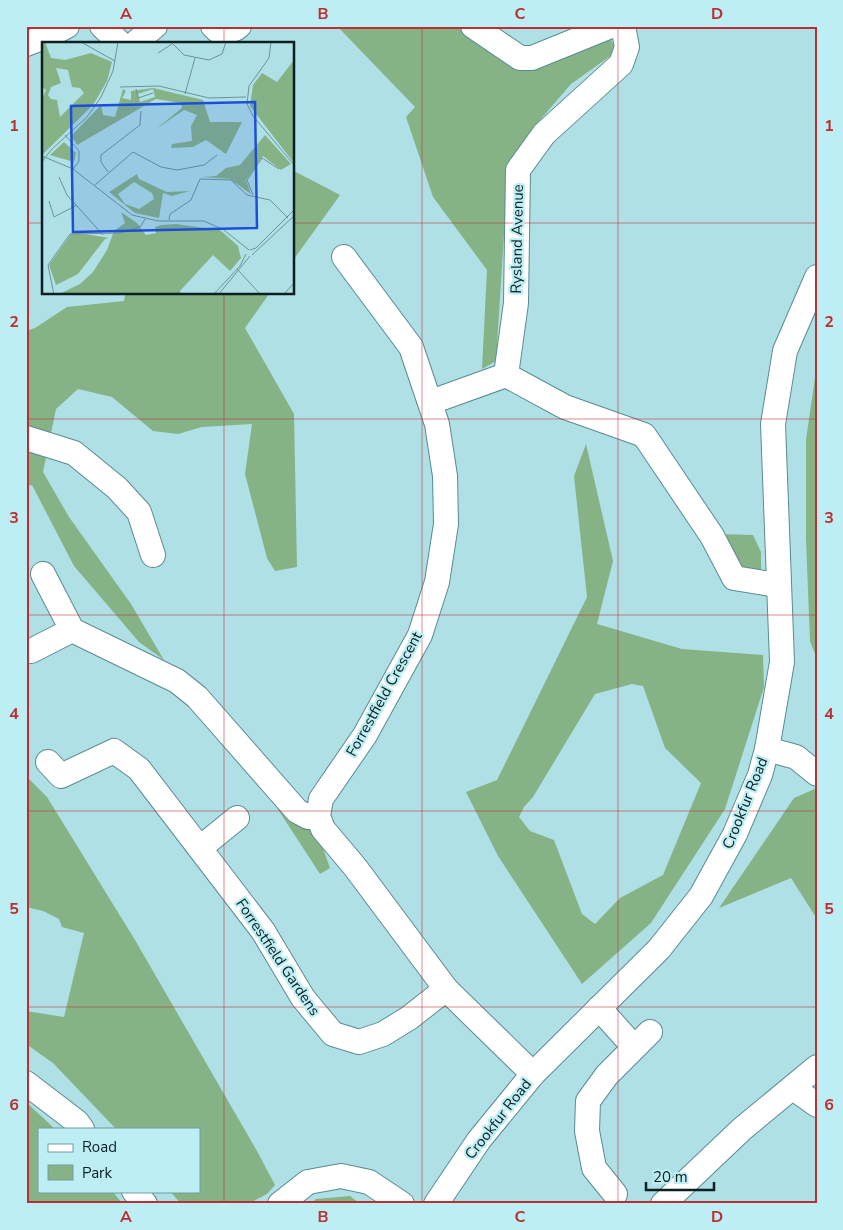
<svg xmlns="http://www.w3.org/2000/svg" width="843" height="1230" font-family="'Nunito Sans',sans-serif">
	<style>
		.green { fill: #85b386; fill-rule: evenodd }
		.lines { fill: none; stroke-linecap: round; stroke-linejoin: round }
		.minor-casing { stroke: #5b8b90; stroke-width: 26 }
		.minor { stroke: #fff; stroke-width: 24 }
		.grid { fill: none; stroke: #bd2e30; stroke-width: 1; stroke-opacity: 0.55 }
		.labels { text-anchor: middle; stroke-width: 4.5; stroke-linejoin: round; paint-order: stroke }
		.street-label { font-size: 15px; fill: #0c1f21; stroke: #bceef4 }
		.inset-road { fill: none; stroke: #6e9397; stroke-width: 1 }
		.view { fill: #1d4ed8; fill-opacity: 0.15; stroke: #1d4ed8; stroke-width: 2.5 }
		.inset-edge { fill: none; stroke: #0c1f21; stroke-width: 2.5 }
		.neatline { fill: none; stroke: #bd2e30; stroke-width: 2 }
		.grid-label { font-size: 16px; text-anchor: middle; font-weight: bold; fill: #bd2e30 }
	</style>
	<rect width="100%" height="100%" fill="#afe0e6"/>
	<!-- green -->
	<g class="green">
		<polygon points="337,26 459,26 497,55 610,37 616,52 571,84 528,134 508,172 496,361 482,369 487,270 433,197 406,117 415,107"/>
		<polygon points="294,171 340,195 294,259"/>
		<polygon points="125,294 269,294 245,328 294,414 297,567 275,571 267,558 245,474 252,424 202,427 178,434 153,431 112,397 78,389 56,409 43,472 69,517 131,604 164,660 139,642 74,566 32,485 26,486 26,331 35,328 67,307 124,301"/>
		<polygon points="817,364 817,659 810,641 806,539 806,440"/>
		<path d="M586,444L613,561L597,624L682,649L763,655L764,687L725,809L651,923L582,984L498,856L466,792L497,780L587,597L574,476ZM632,684L643,686L665,748L701,783L663,875L620,898L595,924L582,914L554,840L530,831L519,817L524,807L533,797L595,694Z"/>
		<polygon points="719,534 753,535 761,552 761,573 738,569"/>
		<polygon points="26,776 47,797 135,940 257,1151 275,1185 267,1194 248,1204 181,1204 170,1191 199,1191 199,1129 116,1129 53,1063 26,1044 26,1011 64,1017 84,933 62,927 59,919 43,911 26,907"/>
		<polygon points="817,788 817,919 791,878 719,908 794,798"/>
		<polygon points="266,791 315,826 330,868 320,874"/>
		<polygon points="26,1102 55,1129 39,1129 39,1191 112,1191 123,1204 26,1204"/>
		<polygon points="350,1196 360,1204 310,1204 316,1199"/>
	</g>
	<g class="lines">
		<defs>
			<g id="minor">
				<polyline points="102,26 121,44"/>
				<polyline points="213,26 217,30 235,29 239,26"/>
				<polyline points="473,26 520,58 532,58 611,26"/>
				<polyline points="623,26 627,47 621,64 544,134 518,170 516,303 506,375 565,407 644,435 712,536 734,578 777,585"/>
				<polyline points="26,44 52,34 67,26"/>
				<polyline points="134,44 155,26"/>
				<polyline points="344,257 411,347 437,424 445,476 446,524 437,582 420,635 365,735 321,799 318,816 323,829 355,867 446,989 533,1074"/>
				<polyline points="431,402 506,375"/>
				<polyline points="26,438 74,453 117,488 139,512 153,555"/>
				<polyline points="72,630 177,681 197,697 297,811 308,817 318,816"/>
				<polyline points="31,651 72,630 43,574"/>
				<polyline points="767,749 796,757 817,774"/>
				<polyline points="48,762 61,776 114,751 139,769 263,931 303,998 333,1034 359,1042 383,1034 409,1018 446,989"/>
				<polyline points="200,848 237,818"/>
				<polyline points="599,1008 634,1047"/>
				<polyline points="26,1083 77,1122 82,1129"/>
				<polyline points="793,1088 817,1105"/>
				<polyline points="134,1191 145,1204"/>
				<polyline points="615,1194 594,1168 587,1131 588,1101 607,1075 650,1032"/>
				<polyline points="280,1204 308,1182 341,1176 369,1182 402,1204"/>
				<polyline points="436,1204 479,1140 533,1074 659,949 701,896 735,834 760,775 767,749 782,662 773,424 785,351 817,277"/>
				<polyline points="663,1204 742,1129 817,1067"/>
			</g>
		</defs>
		<!-- minor casing -->
		<use href="#minor" class="minor-casing"/>
		<!-- minor -->
		<use href="#minor" class="minor"/>
	</g>
	<!-- grid -->
	<path class="grid" d="M224,26V44M422,26V1204M618,26V1204M26,223H44M294,223H817M224,294V1204M26,419H817M26,615H817M26,811H817M26,1007H817"/>
	<g class="labels">
		<!-- street labels -->
		<g class="street-label">
			<text transform="translate(517 239) rotate(-89)" y="5">Rysland Avenue</text>
			<text transform="translate(384 694) rotate(-61)" y="5">Forrestfield Crescent</text>
			<text transform="translate(745 803) rotate(-68)" y="5">Crookfur Road</text>
			<text transform="translate(278 957) rotate(56)" y="5">Forrestfield Gardens</text>
			<text transform="translate(498 1119) rotate(-52)" y="5">Crookfur Road</text>
		</g>
	</g>
	<!-- overview -->
	<g transform="translate(42 42)">
		<rect width="252" height="252" fill="#afe0e6"/>
		<path d="M0,0H3L9,16L23,18L49,11L70,20L65,39L51,63L1,112L0,57L4,48L0,45ZM14,26L26,28L30,45L38,46L42,51L18,75L15,58L9,57L6,53L9,45L19,41ZM252,18V121L208,64L211,43L220,31L235,40ZM111,46L161,58L168,80H200L184,112L164,98L151,105L129,106L130,102L150,99L149,84L155,73L142,68L114,87L140,66L139,61L114,57L35,103L29,94L59,63L61,73L73,75L81,47L84,49L80,56L89,58V49ZM111,47L113,55L98,60L96,52ZM223,93L249,122L239,128L221,114L204,138L209,152L188,137L160,135L174,134L184,126L198,123ZM22,100L34,111L32,120L8,113ZM95,132L97,137L125,150L148,149L130,154L121,151L117,176L93,171L67,150ZM92,140L110,151L112,157L97,167L83,162L76,152ZM79,170L95,181L104,193L114,191L113,185L119,183L134,182L178,188L196,204L199,216L188,229L171,213L138,249L139,252L15,253L38,242L51,230L65,208L72,189L83,181ZM37,191L67,196L63,197L36,232L14,243L7,223L29,192Z" fill="#85b386" fill-rule="evenodd"/>
		<path class="inset-road" d="M39,0L73,19M129,0L142,13L167,18L180,12L184,0M229,0L227,16L207,44L205,62L211,74L253,124M116,11L130,2M78,45L117,44L167,56L204,55M94,47L96,56L111,51M143,52L153,16M23,93L37,109V119L31,127M0,114L31,127L90,173L116,179H162L182,188L207,208M0,120L9,108L45,75L59,55L71,29L76,0M66,130L59,120V113L98,83L99,69M17,135L25,153L61,193M53,143L91,110L119,125L135,128L162,123L175,113M211,153L205,138L220,116L237,127M7,159L12,175L35,163M127,178L128,172L149,158L158,137L189,138L205,153L228,158L246,176M208,208L214,206L253,167M210,213L253,173M195,227L219,253M12,253L6,223L28,192L79,191L99,184L103,177M171,253L198,224L204,212M176,253L208,214M241,253L253,240"/>
		<path class="view" d="M213,60L215,186L31,190L29,64Z"/>
		<rect width="252" height="252" class="inset-edge"/>
	</g>
	<!-- border -->
	<rect width="843" height="1230" fill="none" stroke="#bceef4" stroke-width="55"/>
	<!-- legend -->
	<rect x="38" y="1128" width="162" height="65" fill="#bceef4" stroke="#769ba0"/>
	<rect x="48" y="1144" width="25" height="8" fill="#ffffff" stroke="#769ba0"/>
	<text x="82" y="1152" font-size="15" fill="#0c1f21">Road</text>
	<rect x="48" y="1165" width="25" height="15" fill="#85b386" stroke="#769ba0"/>
	<text x="82" y="1178" font-size="15" fill="#0c1f21">Park</text>
	<!-- scale -->
	<path d="M646 1182v8h68v-8" fill="none" stroke="#0c1f21" stroke-width="2.5"/>
	<text x="653" y="1182" font-size="15" fill="#0c1f21" stroke="#bceef4" stroke-width="4" paint-order="stroke">20 m</text>
	<rect x="28" y="28" width="788" height="1174" class="neatline"/>
	<g class="grid-label">
		<text x="126" y="19">A</text>
		<text x="323" y="19">B</text>
		<text x="520" y="19">C</text>
		<text x="717" y="19">D</text>
		<text x="14" y="131">1</text>
		<text x="829" y="131">1</text>
		<text x="14" y="327">2</text>
		<text x="829" y="327">2</text>
		<text x="14" y="523">3</text>
		<text x="829" y="523">3</text>
		<text x="14" y="719">4</text>
		<text x="829" y="719">4</text>
		<text x="14" y="914">5</text>
		<text x="829" y="914">5</text>
		<text x="14" y="1110">6</text>
		<text x="829" y="1110">6</text>
		<text x="126" y="1222">A</text>
		<text x="323" y="1222">B</text>
		<text x="520" y="1222">C</text>
		<text x="717" y="1222">D</text>
	</g>
</svg>
